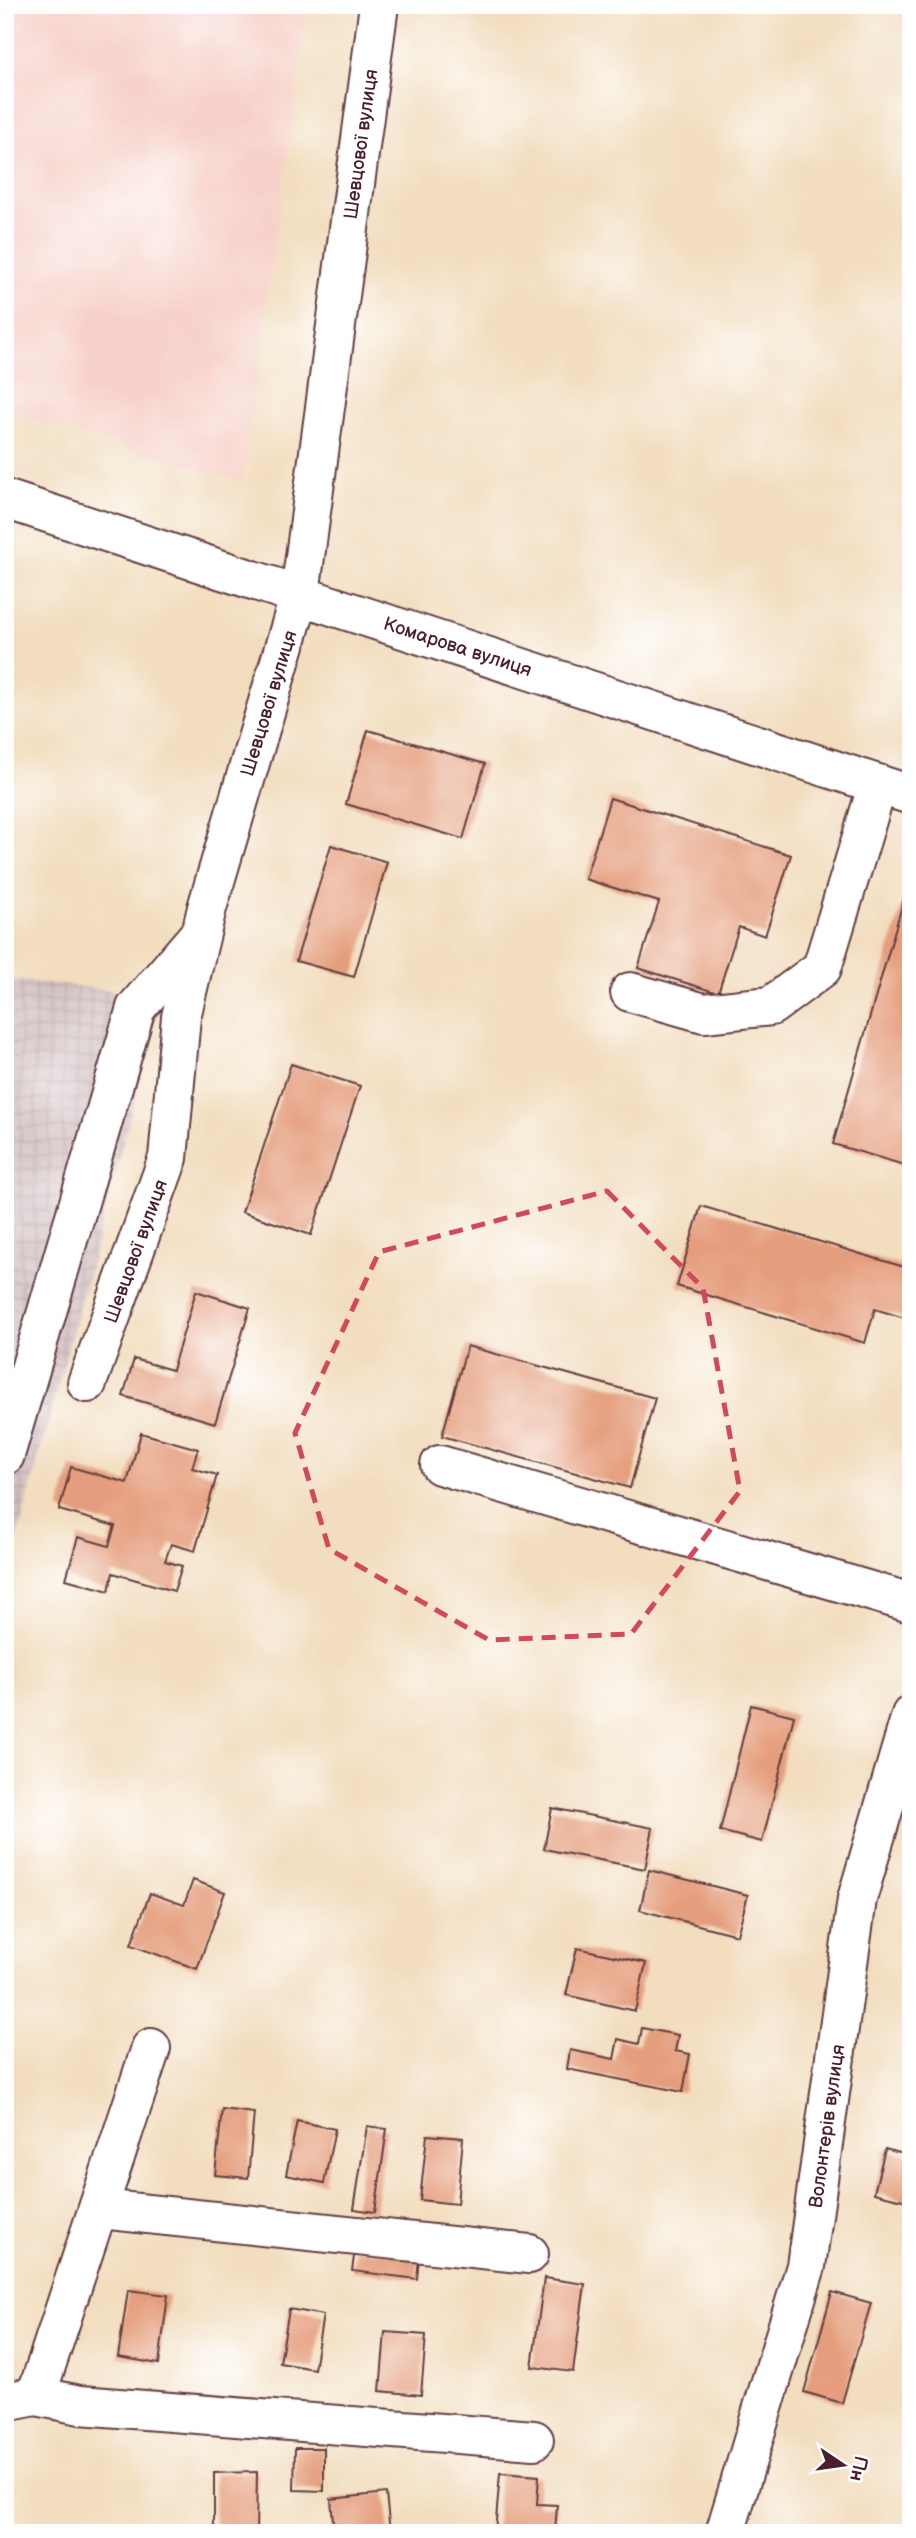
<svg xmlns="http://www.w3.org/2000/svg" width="916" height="2538" font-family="'Balsamiq Sans',sans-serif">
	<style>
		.built { fill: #f7d1c9 }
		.industrial { fill: url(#industrial-grid) }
		.building { fill: #e59e7d }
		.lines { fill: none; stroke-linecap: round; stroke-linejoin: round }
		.minor-casing { stroke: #633c41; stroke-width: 42 }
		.minor { stroke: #fff; stroke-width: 38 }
		.marked { fill: none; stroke: #d1495b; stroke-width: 5; stroke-dasharray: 14 9; stroke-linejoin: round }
		.labels { text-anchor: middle; stroke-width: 5; stroke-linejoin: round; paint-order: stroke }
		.street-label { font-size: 19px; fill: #4a1f2b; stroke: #fff }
	</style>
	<defs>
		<pattern id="industrial-grid" width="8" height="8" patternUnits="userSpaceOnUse" patternTransform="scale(1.75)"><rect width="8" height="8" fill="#d2bfc1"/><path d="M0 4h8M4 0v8" fill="none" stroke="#b6a4a6"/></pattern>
	</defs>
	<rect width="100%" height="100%" fill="#fff"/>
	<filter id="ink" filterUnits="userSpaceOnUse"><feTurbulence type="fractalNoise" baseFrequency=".0143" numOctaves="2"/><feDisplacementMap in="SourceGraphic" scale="14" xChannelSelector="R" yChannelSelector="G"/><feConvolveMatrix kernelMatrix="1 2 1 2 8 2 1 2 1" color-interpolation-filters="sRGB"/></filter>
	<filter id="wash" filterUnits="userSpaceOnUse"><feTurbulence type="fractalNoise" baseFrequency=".00686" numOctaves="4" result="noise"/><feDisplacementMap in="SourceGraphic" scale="28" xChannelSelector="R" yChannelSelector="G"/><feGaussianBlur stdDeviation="1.57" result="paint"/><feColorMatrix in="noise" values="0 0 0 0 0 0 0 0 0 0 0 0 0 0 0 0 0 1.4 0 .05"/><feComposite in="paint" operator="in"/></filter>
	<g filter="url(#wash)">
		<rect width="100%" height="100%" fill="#f2ddbe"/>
		<!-- built -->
		<polygon class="built" points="5,5 308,5 242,481 5,412"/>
		<!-- industrial -->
		<polygon class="industrial" points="13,980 112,990 149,1046 5,1583 5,982"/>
		<g id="blocks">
			<!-- building -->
			<g class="building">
				<polygon points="368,730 485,764 463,839 346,804"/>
				<polygon points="610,798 791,855 765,936 739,927 718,993 638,968 659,902 585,879"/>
				<polygon points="331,845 387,862 354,977 296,961"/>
				<polygon points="906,892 911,893 911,1167 833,1144"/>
				<polygon points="291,1064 360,1086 311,1235 242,1212"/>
				<polygon points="701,1206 911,1269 911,1320 875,1309 865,1343 677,1286"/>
				<polygon points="196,1291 250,1308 215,1423 123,1396 134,1359 172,1370"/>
				<polygon points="467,1346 655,1398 630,1488 442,1436"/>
				<polygon points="141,1433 198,1449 192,1468 217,1475 195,1551 171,1544 165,1561 182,1566 174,1591 113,1573 109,1591 66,1579 78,1537 109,1546 115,1526 59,1510 71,1467 127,1483"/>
				<polygon points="751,1705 794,1716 762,1842 720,1831"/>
				<polygon points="552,1808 653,1828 645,1869 544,1849"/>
				<polygon points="649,1870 748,1895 737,1935 640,1910"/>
				<polygon points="193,1880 225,1892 197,1969 131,1945 150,1893 184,1905"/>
				<polygon points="577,1948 646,1963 635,2011 566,1995"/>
				<polygon points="642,2028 678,2035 675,2051 690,2054 683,2092 567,2069 570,2050 614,2059 618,2039 639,2044"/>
				<polygon points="222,2109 254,2113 248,2178 215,2175"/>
				<polygon points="297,2121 335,2129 324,2183 286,2175"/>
				<polygon points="367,2126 387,2129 375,2212 354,2209"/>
				<polygon points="427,2135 463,2138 457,2204 420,2200"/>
				<polygon points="885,2149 911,2156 911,2202 874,2193"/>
				<polygon points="355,2249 419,2257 417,2279 352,2271"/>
				<polygon points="544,2278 585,2284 573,2372 532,2367"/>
				<polygon points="5,2285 9,2286 8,2333 5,2333"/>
				<polygon points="128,2290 168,2295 159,2364 118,2357"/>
				<polygon points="832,2292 871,2303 842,2403 804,2392"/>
				<polygon points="289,2309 323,2315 314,2369 280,2363"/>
				<polygon points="385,2332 426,2335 421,2395 380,2391"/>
				<polygon points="295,2448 324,2448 324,2491 294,2490"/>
				<polygon points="257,2472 256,2533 214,2533 214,2473"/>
				<polygon points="500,2473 539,2476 537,2504 557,2505 555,2533 495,2533"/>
				<polygon points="386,2493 390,2533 334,2533 331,2499"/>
			</g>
		</g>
	</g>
	<g filter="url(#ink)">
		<use href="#blocks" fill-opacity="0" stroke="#633c41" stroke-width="2"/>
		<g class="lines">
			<defs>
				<g id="minor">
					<polyline points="5,499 911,795"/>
					<polyline points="630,992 704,1013 771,1006 822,968 878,784"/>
					<polyline points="87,1383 168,1158 181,1017 207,908 300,594 379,5"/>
					<polyline points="5,1455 136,1008 197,937"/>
					<polyline points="440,1465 911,1603"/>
					<polyline points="100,2209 529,2254"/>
					<polyline points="36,2396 151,2048"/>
					<polyline points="5,2402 36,2396 80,2405 534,2440"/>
					<polyline points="725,2533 806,2266 857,1899 911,1715"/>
				</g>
			</defs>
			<!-- minor casing -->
			<use href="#minor" class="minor-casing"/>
			<!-- minor -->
			<use href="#minor" class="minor"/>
		</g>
	</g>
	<!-- marked area -->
	<path class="marked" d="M607,1191L703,1288L740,1491L631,1634L489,1640L329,1549L295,1433L379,1252Z"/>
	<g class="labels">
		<!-- street labels -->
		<g class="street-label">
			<text transform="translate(360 144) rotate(-82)" y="7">Шевцової вулиця</text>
			<text transform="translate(458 646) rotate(18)" y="7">Комарова вулиця</text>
			<text transform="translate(268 703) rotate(-73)" y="7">Шевцової вулиця</text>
			<text transform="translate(135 1251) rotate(-70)" y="7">Шевцової вулиця</text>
			<text transform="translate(826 2126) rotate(-82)" y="7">Волонтерів вулиця</text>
		</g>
	</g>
	<!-- margin -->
	<rect width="916" height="2538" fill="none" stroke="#fff" stroke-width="28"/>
	<!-- north arrow -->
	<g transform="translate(843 2465) rotate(103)" stroke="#ffffff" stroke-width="5" paint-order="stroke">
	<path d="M0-5L12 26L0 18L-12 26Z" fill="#4a1f2b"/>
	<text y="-10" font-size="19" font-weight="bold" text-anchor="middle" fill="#4a1f2b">Пн</text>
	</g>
</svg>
